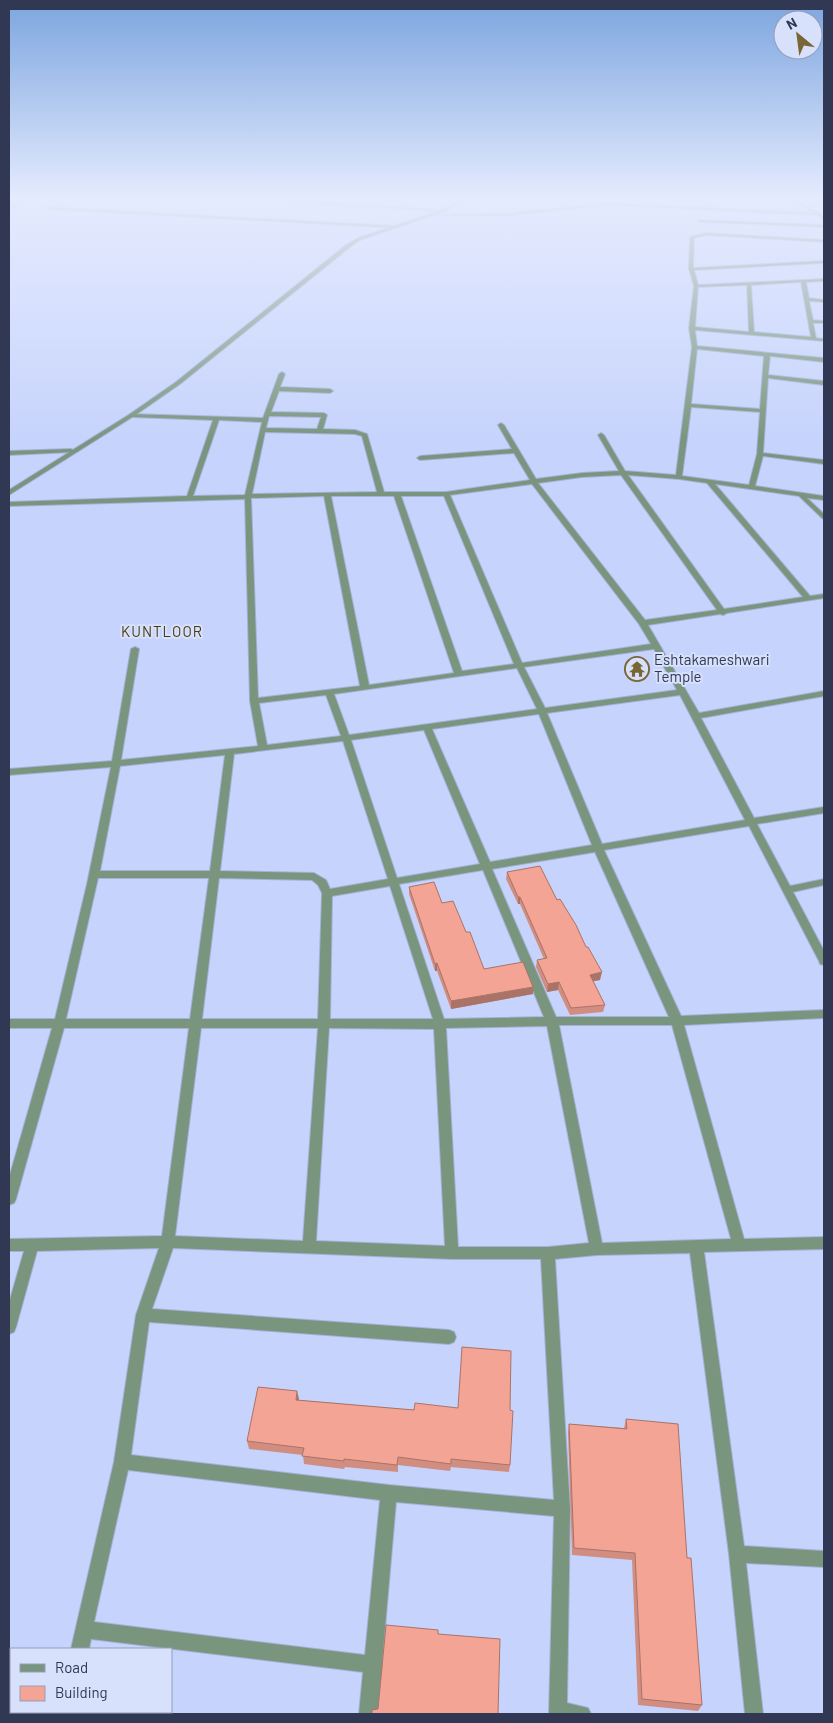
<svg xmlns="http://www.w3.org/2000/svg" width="833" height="1723" font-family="Barlow,sans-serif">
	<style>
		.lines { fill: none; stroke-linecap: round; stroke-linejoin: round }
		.minor-casing { stroke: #a5b1d7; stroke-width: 2 }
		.tertiary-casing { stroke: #a5b1d7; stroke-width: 2 }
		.minor { fill: #79957e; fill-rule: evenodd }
		.tertiary { fill: #79957e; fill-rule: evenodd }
		.wall { fill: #d18d80 }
		.shaded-wall { fill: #aa7368 }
		.building { fill: #f3a495; stroke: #aa7368 }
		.labels { text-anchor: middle; stroke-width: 4; stroke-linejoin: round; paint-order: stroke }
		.far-quarter-label { font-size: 15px; letter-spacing: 1px; fill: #483a12; stroke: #d8e1fc }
		.poi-label { font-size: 15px; fill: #303853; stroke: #d8e1fc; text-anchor: start }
	</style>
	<rect width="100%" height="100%" fill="#c6d3fc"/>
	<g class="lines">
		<defs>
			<g id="minor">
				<polygon points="26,200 31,200 9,209 9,207"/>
				<polygon points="258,200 279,200 444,210 442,211"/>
				<polygon points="793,200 797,200 824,216 824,219 817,215 609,205 504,216 430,215 504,214 609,203 813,213"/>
				<polygon points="47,207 396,226 398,227 396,228 46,209"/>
				<polygon points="699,220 824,225 824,227 698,222"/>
				<path d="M706,233L824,240V242L706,235L694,238L693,268L824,261V263L694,270L698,285L824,279V281L806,282L809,298L824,300V302L809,301L813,320L824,321V323H813L816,338L824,339V341L695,330L697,346L824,358V362L770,356L768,375L824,381V385L768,378L763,453L824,460V464L763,456L755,486L824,496V500L807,498L824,514V519L822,518L799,496L715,484L810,596L824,594V598L727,613L723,615L720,614L648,625L699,713L824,691V696L701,718L754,818L824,807V813L757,824L790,886L824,879V885L793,892L824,951V965L820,964L819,961L749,826L604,850L681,1016L824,1010V1018L684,1025L744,1239L824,1237V1249L704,1252L744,1546L824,1551V1567L746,1563L763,1714H745L729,1554L690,1253L597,1255L555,1259L570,1509L567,1703L588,1708L591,1714H549L554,1516L396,1502L382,1662L383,1665L377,1714H359L363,1672L91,1639L89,1649H71L114,1462L136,1315L159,1248L37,1251L16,1327L14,1332L9,1334V1303L24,1251H9V1239L162,1236L189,1028H64L16,1199L14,1203L9,1205V1178L52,1028H9V1019H55L87,884L111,767L9,775V769L112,761L131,649L135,647L139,649L121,760L258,746L250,701L245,499L9,506V502L187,496L213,420L132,417L129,415L130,414L263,418L279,374L282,372L285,374L280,387L330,389L333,391L330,393L279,391L271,412L324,413L327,415L323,429L355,430L367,434L384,492H446L530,480L514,453L420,460L417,458L420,456L512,449L498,425L501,423L504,425L536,479L582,473L619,471L598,435L601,433L604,435L625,471L676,475L692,347L689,328L694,286L689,269L690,237ZM801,282L811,337L754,332L751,285ZM747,285L749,332L695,327L698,287ZM697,349L764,356L760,409L691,404ZM691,407L760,412L757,454L749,485L682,476ZM269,416L321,417L317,429L266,428ZM219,420L262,422L245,495L193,496ZM265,432L355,434L362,436L377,492L252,494ZM621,475L717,610L645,620L538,483L582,477ZM628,475L679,479L707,483L803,597L724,609ZM532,484L639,624L651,644L522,663L450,495ZM324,496L360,686L258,698L251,498ZM331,496H394L454,673L369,685ZM401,496H444L514,664L462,671ZM654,649L677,690L545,708L524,667ZM517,668L537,709L349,735L334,694ZM326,695L341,736L267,745L259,703ZM680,695L745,820L602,844L547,713ZM539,714L592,845L490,862L432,729ZM424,730L480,864L397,878L351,740ZM343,741L388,879L330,889L326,880L314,873L220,871L234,754ZM225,755L210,871H100L120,766ZM595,852L669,1017H556L492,869ZM483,870L544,1017L444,1019L399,884ZM98,878H209L190,1019H66ZM219,878L312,880L318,885L322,893L318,1019H202ZM390,886L433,1019H330L332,896ZM559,1025H672L731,1239L602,1243ZM547,1026L589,1243L548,1247H458L446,1028ZM201,1028H318L303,1241L175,1236ZM329,1028L434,1029L445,1246L316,1241ZM173,1248L452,1259H541L554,1500L389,1485L131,1455L149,1322L449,1344L454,1342L456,1337L454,1332L449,1330L152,1309ZM128,1470L380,1500L365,1655L94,1622Z"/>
				<polygon points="71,449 73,450 73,452 9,455 9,451"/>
				<rect x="52" y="1712" width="18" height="2"/>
			</g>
			<polygon id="tertiary" points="460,200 465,200 446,211 360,240 350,247 180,384 134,416 9,495 9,490 130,414 176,382 346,245 358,238 444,209"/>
		</defs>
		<!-- minor casing -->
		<use href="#minor" class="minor-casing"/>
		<!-- tertiary casing -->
		<use href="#tertiary" class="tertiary-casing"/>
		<!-- minor -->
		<use href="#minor" class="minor"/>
		<!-- tertiary -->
		<use href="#tertiary" class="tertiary"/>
	</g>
	<!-- wall -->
	<g class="wall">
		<polygon points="507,872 557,900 600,980 593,981 605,1005 603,1012 570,1015 558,990 547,992 536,967 537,960 544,959 520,904 518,904 506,879"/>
		<polygon points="409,887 442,903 466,932 484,969 533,994 451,1009 437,971 435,971 409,894"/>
		<polygon points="299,1400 414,1410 458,1408 510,1410 510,1465 509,1472 451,1467 450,1471 398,1465 398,1472 345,1467 344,1469 304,1464 303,1455 249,1449 247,1441"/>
		<polygon points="626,1419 687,1558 702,1705 698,1711 638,1705 632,1560 572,1555 568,1432 569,1424 624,1428"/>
	</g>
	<!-- shaded-wall -->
	<g class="shaded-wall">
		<rect x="518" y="897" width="2" height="7"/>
		<polygon points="437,963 437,971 435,971 435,964"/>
		<polygon points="602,972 600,980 589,982 590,975"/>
		<polygon points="559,982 558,990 547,992 548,984"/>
		<polygon points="533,987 533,994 451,1009 451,1001"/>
		<polygon points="297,1391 299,1399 297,1408 296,1400"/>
	</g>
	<!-- building -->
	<g class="building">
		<polygon points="540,866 557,900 560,899 576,925 586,947 588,947 602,972 590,975 605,1005 571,1008 559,982 548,984 537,960 547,958 520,897 518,897 507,872"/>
		<polygon points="434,882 442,903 453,901 466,932 470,932 484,969 523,962 533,987 451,1001 437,963 435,964 409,887"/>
		<polygon points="462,1347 511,1351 510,1410 513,1411 510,1465 451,1459 451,1464 398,1457 397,1465 344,1459 344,1461 302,1456 304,1448 247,1441 258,1387 297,1391 296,1400 414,1410 415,1403 458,1408"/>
		<polygon points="626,1419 678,1424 687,1558 691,1558 702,1705 642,1699 635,1553 574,1548 569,1424 627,1429"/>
		<polygon points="386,1625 438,1630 438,1634 500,1639 498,1714 372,1714 372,1710 378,1709"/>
	</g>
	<!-- sky -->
	<linearGradient id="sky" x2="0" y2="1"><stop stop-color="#7ca5df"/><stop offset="0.45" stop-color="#e5ebfe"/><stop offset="1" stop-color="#e5ebfe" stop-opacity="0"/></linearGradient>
	<rect width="833" height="441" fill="url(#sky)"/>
	<!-- icons -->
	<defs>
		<symbol id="temple-ring" viewBox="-11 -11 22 22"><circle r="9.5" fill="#d8e1fc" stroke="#786634" stroke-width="1.5"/><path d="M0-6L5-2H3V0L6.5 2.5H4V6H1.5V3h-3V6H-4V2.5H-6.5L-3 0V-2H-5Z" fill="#786634"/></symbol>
	</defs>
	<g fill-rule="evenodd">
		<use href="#temple-ring" x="623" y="655" width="28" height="28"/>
	</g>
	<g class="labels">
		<!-- far-quarter labels -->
		<g class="far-quarter-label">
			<text x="162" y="637">KUNTLOOR</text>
		</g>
		<!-- poi labels -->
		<g class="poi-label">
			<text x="654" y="665">Eshtakameshwari<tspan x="654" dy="17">Temple</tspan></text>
		</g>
	</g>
	<!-- border -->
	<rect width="833" height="1723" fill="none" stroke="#303853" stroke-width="20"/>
	<!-- legend -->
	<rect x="10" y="1648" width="162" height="65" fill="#d8e1fc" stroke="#959db8"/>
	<rect x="20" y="1664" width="25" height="8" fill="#79957e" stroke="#959db8"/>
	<text x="55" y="1673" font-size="15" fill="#303853">Road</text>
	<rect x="20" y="1686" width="25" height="15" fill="#f3a495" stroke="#959db8"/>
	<text x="55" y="1698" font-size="15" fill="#303853">Building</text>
	<!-- north arrow -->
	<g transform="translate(798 35) rotate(331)"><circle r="24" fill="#d8e1fc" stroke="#959db8"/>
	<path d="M0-4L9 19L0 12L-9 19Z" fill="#786634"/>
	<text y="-8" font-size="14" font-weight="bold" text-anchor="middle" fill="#303853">N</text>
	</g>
</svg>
